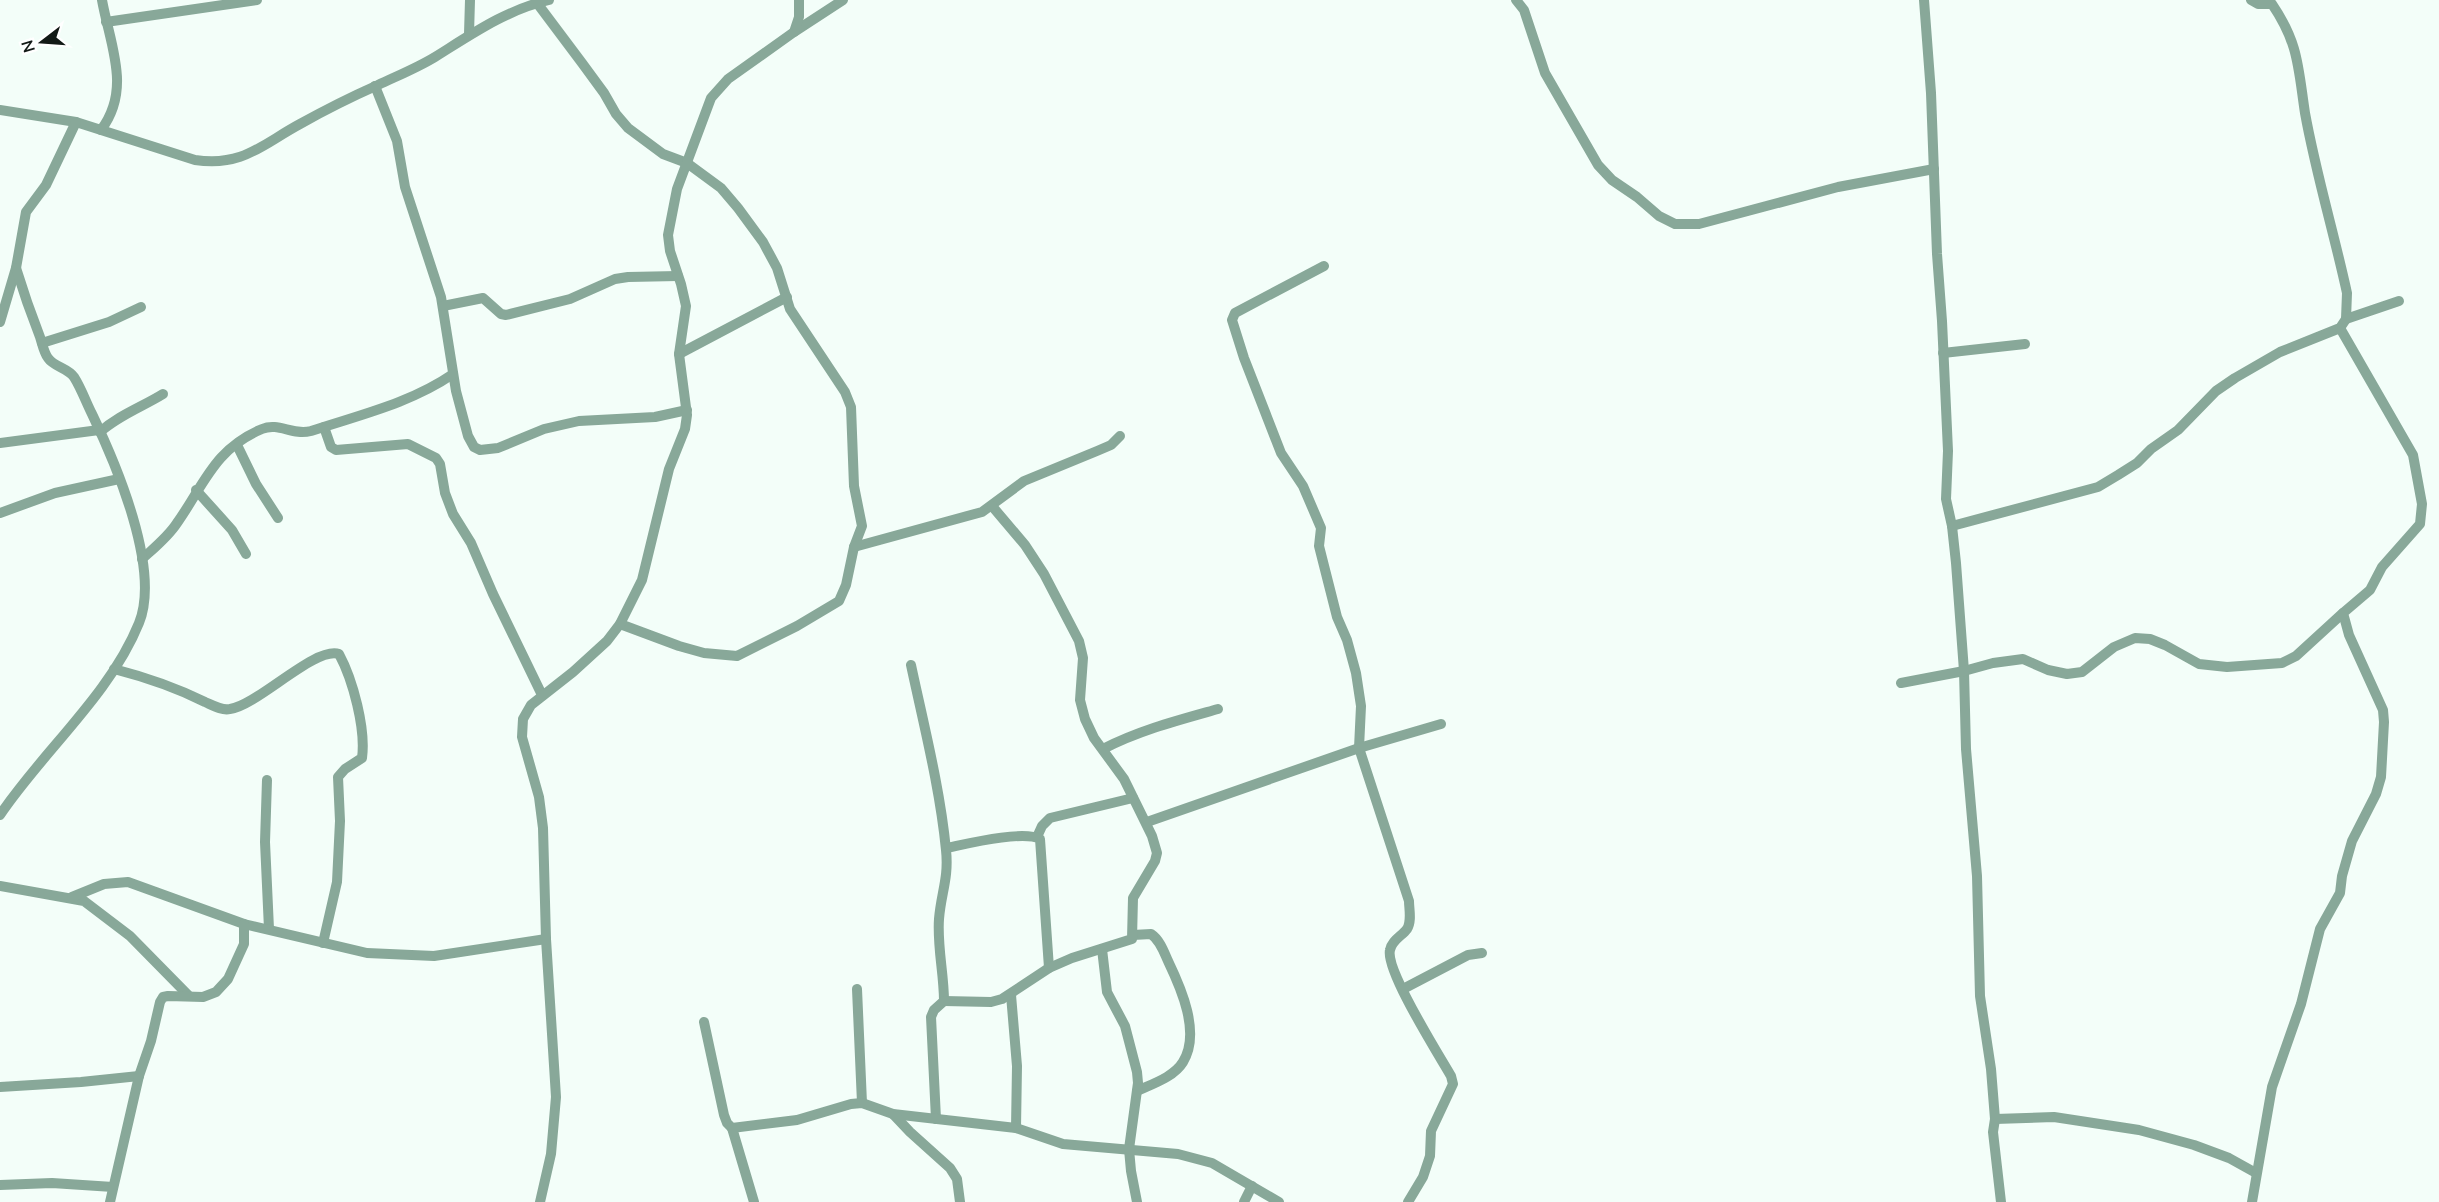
<svg xmlns="http://www.w3.org/2000/svg" width="2439" height="1202" font-family="Mulish,sans-serif">
	<style>
		.lines { fill: none; stroke-linecap: round; stroke-linejoin: round }
		.minor { stroke: #88a899; stroke-width: 10 }
	</style>
	<rect width="100%" height="100%" fill="#f3fef9"/>
	<g class="lines">
		<!-- minor -->
		<g class="minor">
			<polyline points="1516,0 1524,10 1545,73 1598,165 1612,180 1637,197 1659,216 1675,224 1699,224 1838,187 1934,169"/>
			<polyline points="1924,0 1931,93 1937,254 1942,321 1948,451 1946,499 1952,526 1956,563 1964,671 1966,749 1977,876 1980,996 1991,1069 1995,1119 1993,1132 2001,1202"/>
			<polyline points="537,3 582,63 604,93 616,114 628,128 663,154 687,163 721,188 738,208 763,242 777,268 790,309 845,392 851,407 854,486 862,526 854,547 846,585 839,601 797,626 737,656 704,653 679,646 620,624"/>
			<polyline points="106,22 257,0"/>
			<polyline points="794,32 843,0"/>
			<polyline points="469,34 470,0"/>
			<polyline points="375,86 397,141 405,187 441,297 456,391 468,436 474,447 480,450 498,448 544,429 579,421 655,417 687,410"/>
			<path d="M0,110L76,122L195,160C243,167 261,145 300,124C325,110 351,97 378,85C397,76 417,68 435,57C472,34 506,10 549,0"/>
			<path d="M101,130C132,89 110,45 102,0"/>
			<path d="M1324,266L1235,313L1232,320L1244,358L1281,453L1303,486L1321,528L1319,546L1337,617L1347,640L1356,673L1361,706L1359,748L1409,901C1409,909 1412,921 1407,929C1402,936 1392,940 1390,950C1385,970 1439,1055 1451,1076L1453,1084L1431,1131L1430,1156L1423,1177L1408,1202"/>
			<polyline points="443,306 483,298 501,314 506,315 570,299 615,279 628,277 678,276"/>
			<polyline points="2346,319 2399,301"/>
			<polyline points="0,322 16,268 26,212 46,185 76,122"/>
			<polyline points="42,343 109,322 141,307"/>
			<polyline points="1943,353 2025,344"/>
			<polyline points="679,354 787,297"/>
			<polyline points="324,427 331,447 336,450 408,444 436,458 440,464 445,493 453,514 471,543 493,594 542,695"/>
			<path d="M100,432C119,415 142,407 163,394"/>
			<polyline points="0,443 99,430"/>
			<polyline points="237,445 256,484 278,518"/>
			<polyline points="196,490 232,530 246,554"/>
			<polyline points="0,513 55,493 119,479"/>
			<path d="M1952,526L2098,487L2118,475L2137,463L2151,449L2178,430L2216,391L2235,378L2280,352L2340,328L2346,319L2347,293C2334,233 2316,174 2305,113C2298,67 2299,44 2272,4H2258L2251,0"/>
			<polyline points="854,547 982,512 1024,481 1097,451 1111,445 1120,436"/>
			<path d="M142,559C154,548 168,537 177,523C204,485 214,449 262,429C279,422 292,436 311,431C359,415 411,403 453,374"/>
			<path d="M911,665C924,726 940,788 946,850C949,878 941,893 939,919C937,946 944,974 944,1001L934,1010L931,1017L936,1119"/>
			<path d="M114,669C145,677 175,687 205,702C212,705 222,711 230,709C258,705 315,646 339,654C353,680 366,729 362,758L345,769L338,777L340,821L337,882L323,943"/>
			<polyline points="1901,683 1964,671 1993,663 2023,659 2048,670 2067,674 2082,672 2114,647 2135,638 2150,639 2165,645 2199,664 2227,667 2282,663 2296,656 2343,613"/>
			<path d="M1103,749C1140,730 1179,720 1218,709"/>
			<polyline points="267,780 265,842 269,929"/>
			<path d="M0,815C43,751 110,695 139,623C161,569 116,464 92,414C86,402 81,388 74,377C68,368 54,367 48,358C44,353 42,343 40,337C31,314 23,291 16,268"/>
			<polyline points="1147,822 1359,748 1441,724"/>
			<polyline points="1037,837 1042,826 1050,818 1133,798"/>
			<path d="M946,848C966,844 1023,830 1040,839L1049,968"/>
			<polyline points="0,886 84,901 130,936 189,996"/>
			<polyline points="72,897 104,884 128,882 244,924 367,953 434,956 546,939"/>
			<path d="M1133,935L1151,934C1160,940 1164,952 1168,961C1181,988 1201,1033 1183,1062C1174,1077 1152,1084 1137,1091"/>
			<polyline points="1102,949 1107,992 1125,1026 1137,1072 1138,1083 1129,1149 1131,1171 1137,1202"/>
			<polyline points="857,989 862,1103"/>
			<polyline points="1403,989 1468,955 1482,953"/>
			<polyline points="1011,995 1017,1066 1016,1128"/>
			<polyline points="944,1001 991,1002 1002,999 1049,968 1072,958 1132,939 1133,898 1155,861 1157,853 1152,836 1124,779 1094,738 1085,719 1080,700 1083,658 1079,641 1044,574 1025,545 992,506"/>
			<polyline points="704,1022 724,1115 727,1123 732,1128 797,1120 851,1104 862,1103 893,1114 1016,1128 1063,1144 1178,1154 1212,1163 1279,1202"/>
			<polyline points="0,1087 81,1082 139,1076"/>
			<polyline points="893,1114 910,1132 950,1168 957,1179 960,1202"/>
			<polyline points="1995,1119 2054,1117 2139,1130 2194,1145 2229,1158 2256,1173"/>
			<polyline points="732,1128 754,1202"/>
			<polyline points="0,1185 52,1183 113,1187"/>
			<polyline points="110,1202 139,1076 151,1041 160,1002 163,997 168,996 203,997 216,992 228,979 244,944 244,924"/>
			<polyline points="540,1202 551,1154 556,1097 546,939 543,828 539,797 522,737 523,719 531,705 573,672 607,641 620,624 642,580 669,469 685,429 687,415 679,354 686,306 681,284 670,251 668,235 677,189 711,98 728,79 794,32 799,17 799,0"/>
			<polyline points="1244,1202 1252,1186"/>
			<polyline points="2252,1202 2272,1087 2301,1004 2320,929 2340,893 2342,876 2352,841 2376,794 2381,777 2384,722 2383,710 2349,635 2343,613 2370,590 2382,567 2420,524 2422,504 2413,455 2340,328"/>
		</g>
	</g>
	<!-- north arrow -->
	<g transform="translate(42 42) rotate(253)" stroke="#ffffff" stroke-width="4.5" paint-order="stroke">
	<path d="M0-4.5L10 22L0 15L-10 22Z" fill="#121916"/>
	<text y="-9" font-size="16" font-weight="bold" text-anchor="middle" fill="#121916">N</text>
	</g>
</svg>
